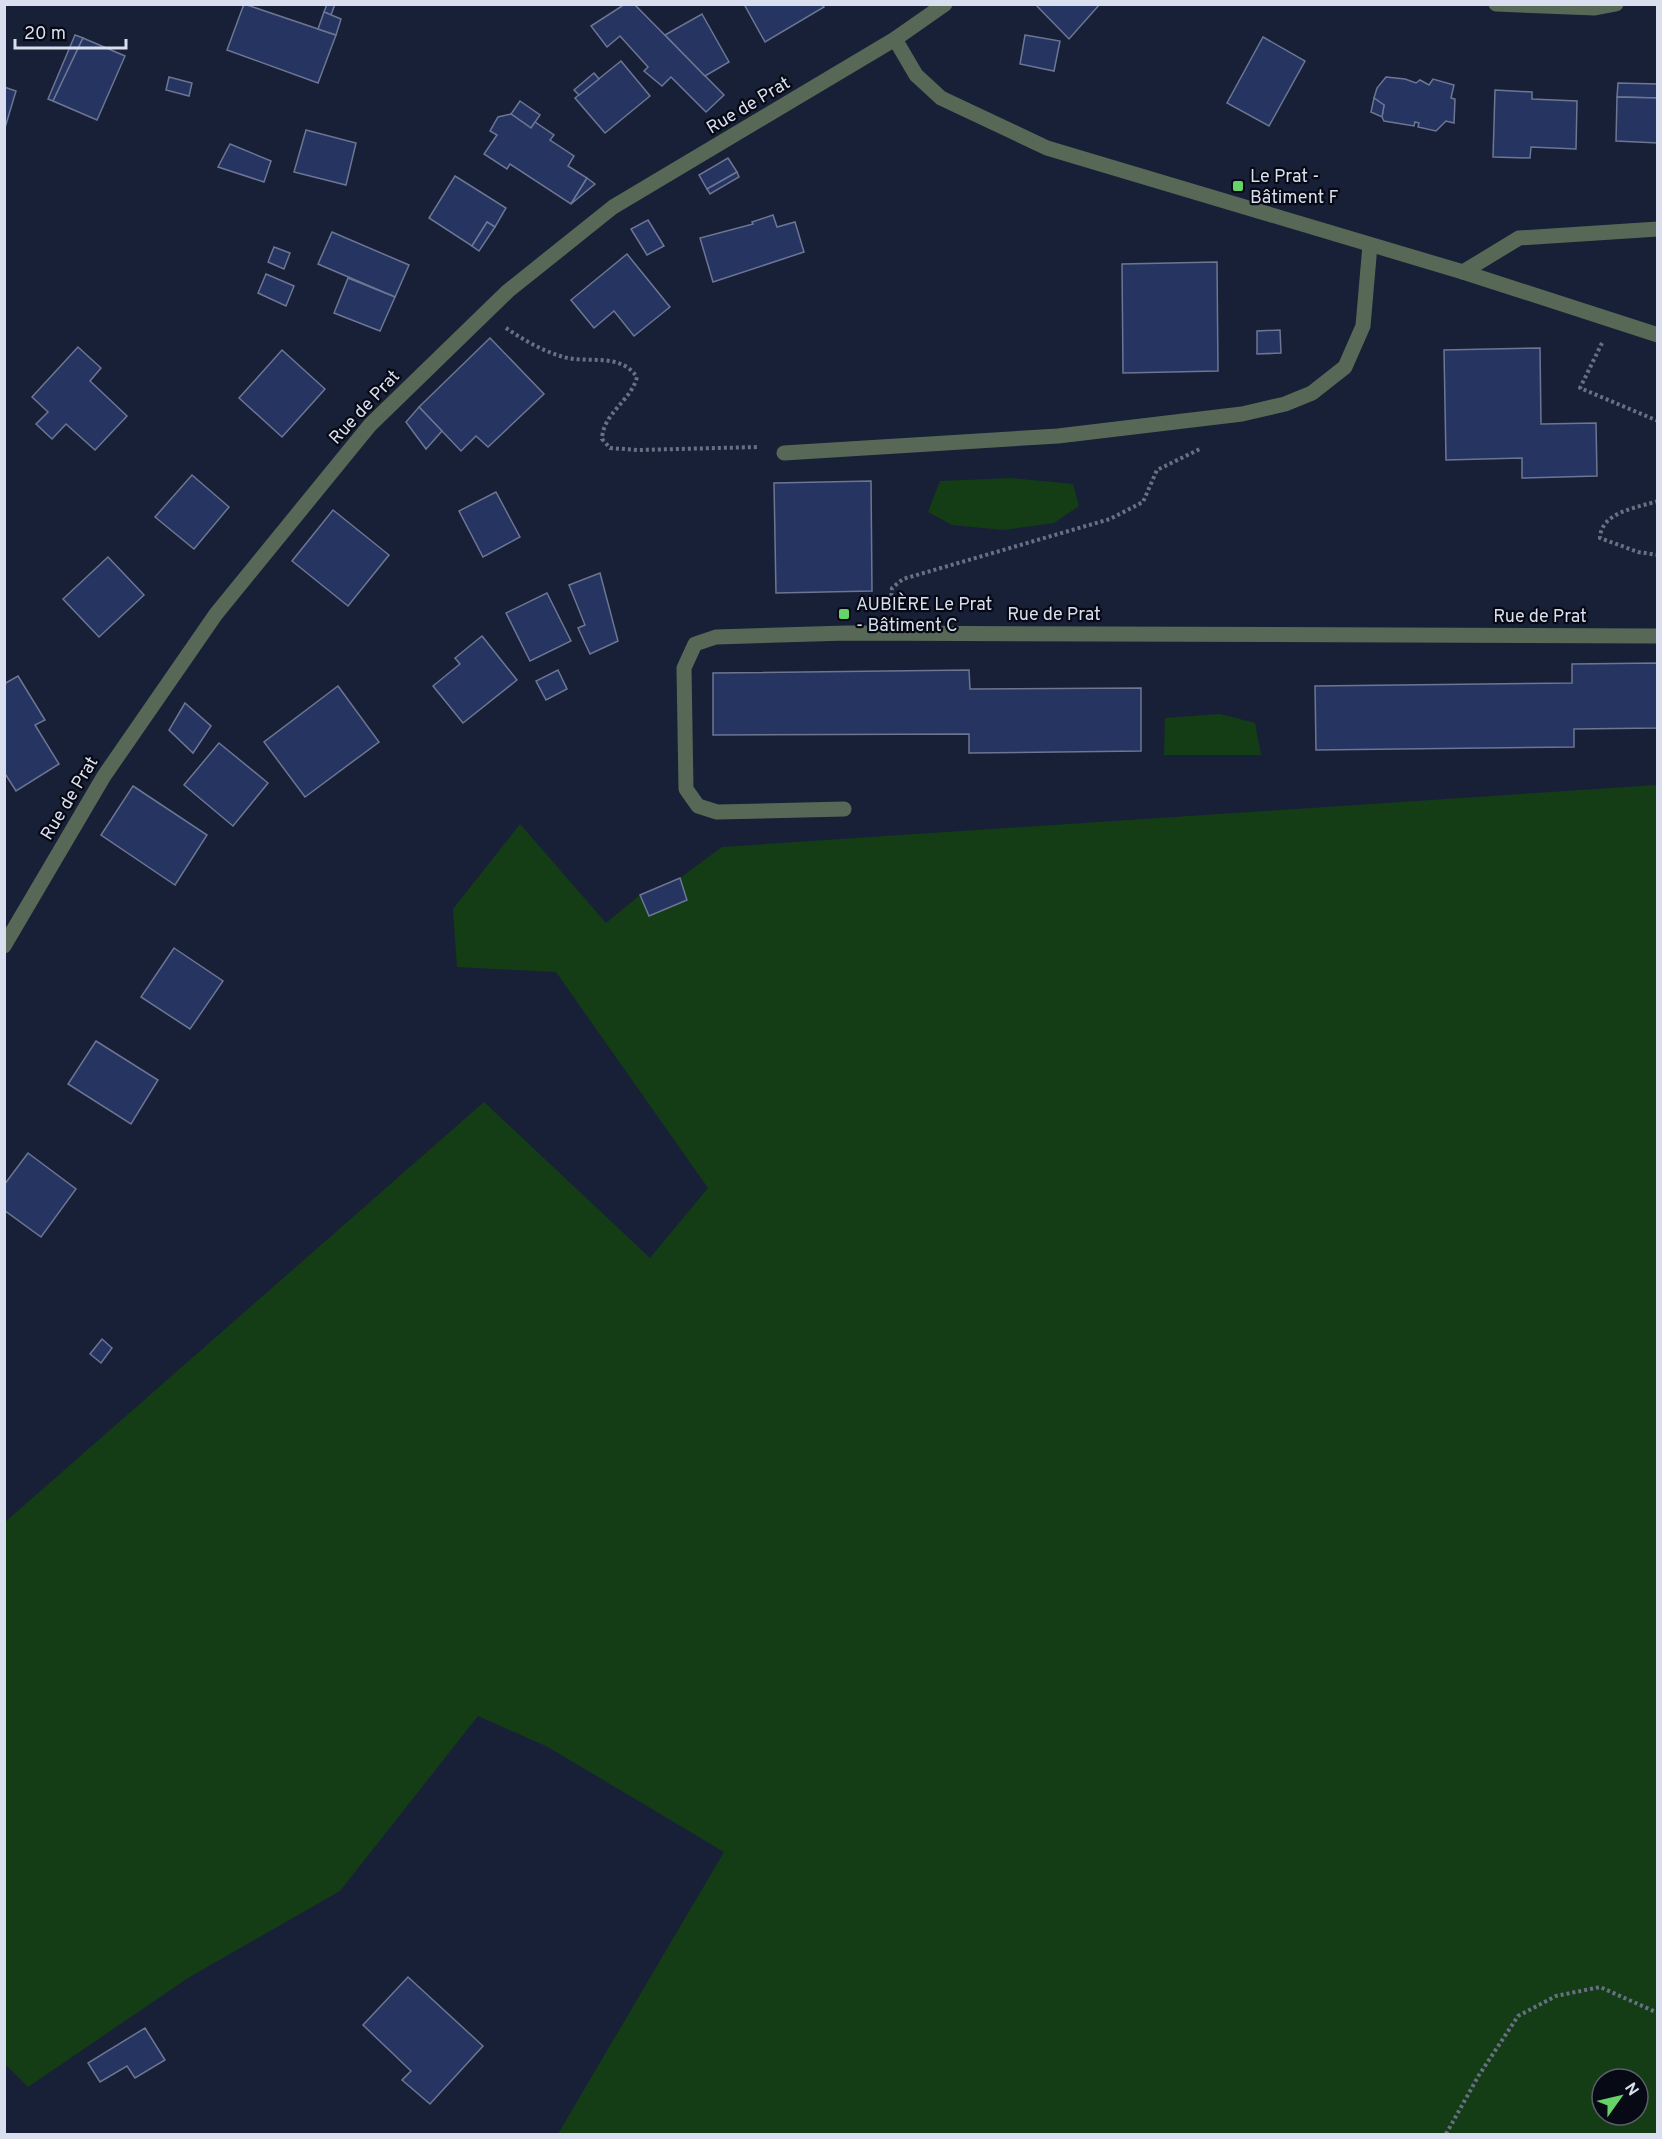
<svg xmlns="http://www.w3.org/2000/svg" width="1662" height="2139" font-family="Overpass,sans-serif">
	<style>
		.green { fill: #143d16; fill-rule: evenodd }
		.building { fill: #263462; stroke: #6c7693; stroke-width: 1.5 }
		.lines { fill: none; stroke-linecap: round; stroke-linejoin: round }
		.path { stroke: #697084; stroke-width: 4; stroke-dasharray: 3 3; stroke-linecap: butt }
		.lane { stroke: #576956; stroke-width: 15 }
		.street { stroke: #576956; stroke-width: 15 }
		.poi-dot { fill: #64d468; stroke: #070a14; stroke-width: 2 }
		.labels { text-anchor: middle; stroke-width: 4.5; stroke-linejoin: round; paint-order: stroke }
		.street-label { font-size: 18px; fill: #d9dfef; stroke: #070a14 }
		.poi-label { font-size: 18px; fill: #d9dfef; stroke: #070a14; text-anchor: start }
	</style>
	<rect width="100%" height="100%" fill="#182037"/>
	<!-- green -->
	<g class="green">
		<polygon points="1011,478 1073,484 1079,506 1054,523 1003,530 952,525 928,512 940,481"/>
		<polygon points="1220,714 1255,723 1261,755 1164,755 1165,718"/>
		<path d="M1657,785V2134H558L724,1852L548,1747L478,1716L340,1891L188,1978L28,2087L4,2063V1523L484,1102L650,1258L708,1188L556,972L457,967L453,909L520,824L606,923L640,895L649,916L686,900L680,878L722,847ZM1602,2079H1638V2115H1602Z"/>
	</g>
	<!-- building -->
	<g class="building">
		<polygon points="244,4 336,35 318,83 227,50"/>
		<polygon points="327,4 335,4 331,15 324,12"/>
		<polygon points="625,4 634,4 724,95 706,112 671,77 662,86 644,71 648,67 620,36 607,47 591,26"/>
		<polygon points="744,4 822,4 824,7 765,42"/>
		<polygon points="1035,4 1100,4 1069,39"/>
		<polygon points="324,12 341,19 336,35 318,29"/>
		<polygon points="702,14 729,62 705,76 665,35"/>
		<polygon points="75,35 83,38 53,101 48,99"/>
		<polygon points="1025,35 1060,41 1054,71 1020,64"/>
		<polygon points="1263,37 1305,61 1269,126 1227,103"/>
		<polygon points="83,38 125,56 97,120 53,101"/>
		<polygon points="621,61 650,96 605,133 575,98"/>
		<polygon points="594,73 599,79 579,95 574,90"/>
		<polygon points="169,77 192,83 189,96 166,90"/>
		<polygon points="1386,77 1405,79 1416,83 1420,80 1429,85 1433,79 1454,85 1451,98 1455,99 1454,123 1446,121 1436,131 1418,127 1419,123 1415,122 1414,126 1384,121 1382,117 1384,105 1374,98 1377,88"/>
		<polygon points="1618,83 1658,84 1658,98 1617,97"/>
		<polygon points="4,87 16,91 4,131"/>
		<polygon points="1495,90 1532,92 1532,99 1577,101 1576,149 1531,147 1530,158 1493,157"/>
		<polygon points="1617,97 1658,98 1658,143 1616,141"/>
		<polygon points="1374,98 1384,105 1382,117 1371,112"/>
		<polygon points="520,101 540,115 531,128 511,114"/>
		<polygon points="511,114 531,128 535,122 554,135 550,140 574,156 568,166 587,178 571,204 510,164 507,169 484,154 497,135 490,131 498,117"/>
		<polygon points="306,130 356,143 346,185 294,172"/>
		<polygon points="230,144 271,161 264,182 218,167"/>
		<polygon points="728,158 737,172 707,189 699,175"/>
		<polygon points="737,172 739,177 710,194 707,189"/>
		<polygon points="455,176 506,208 495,227 487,222 472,246 429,218"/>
		<polygon points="587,178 595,184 571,204"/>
		<polygon points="773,215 777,227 795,222 804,252 713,282 700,238 753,224 752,222"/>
		<polygon points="648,220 664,246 647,255 631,229"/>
		<polygon points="487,222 495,227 479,251 472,246"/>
		<polygon points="332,232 409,265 395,297 318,264"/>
		<polygon points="274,247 290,253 284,269 268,262"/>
		<polygon points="627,254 670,307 634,336 614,311 594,328 571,300"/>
		<polygon points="1217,262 1218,371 1123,373 1122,264"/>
		<polygon points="266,274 294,286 286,306 258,293"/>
		<polygon points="348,278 395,297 380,331 334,313"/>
		<polygon points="1280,330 1281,353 1257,354 1257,331"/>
		<polygon points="490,338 544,394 488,447 476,436 461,451 419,407"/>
		<polygon points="78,347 101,368 90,381 127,416 95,450 66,424 52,439 36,424 48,412 32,397"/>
		<polygon points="1540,348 1541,424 1596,423 1597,476 1522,478 1522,458 1446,460 1444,350"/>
		<polygon points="282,350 325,389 282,437 239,398"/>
		<polygon points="419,407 442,431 426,449 406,422"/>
		<polygon points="192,475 229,507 194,549 155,517"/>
		<polygon points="871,481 872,591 776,593 774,483"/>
		<polygon points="496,492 520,537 483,557 459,511"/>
		<polygon points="333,510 389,555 348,606 292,561"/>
		<polygon points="108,557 144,595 99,637 63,599"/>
		<polygon points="600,573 618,641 590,654 578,628 585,625 569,585"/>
		<polygon points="547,593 571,641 530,661 506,613"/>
		<polygon points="482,636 517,680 463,723 433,686 460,664 455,658"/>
		<polygon points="1658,663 1658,728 1574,729 1574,747 1316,750 1315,686 1572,683 1572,664"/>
		<polygon points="558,670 567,689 546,700 536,681"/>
		<polygon points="969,670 970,689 1141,688 1141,751 969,753 969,734 713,735 713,673"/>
		<polygon points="18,676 45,720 35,725 59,764 16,791 4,772 4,684"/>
		<polygon points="338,686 379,742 305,797 264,742"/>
		<polygon points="185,703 211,726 193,753 169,730"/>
		<polygon points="219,743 268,783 233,826 184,785"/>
		<polygon points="133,786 207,835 175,885 101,835"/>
		<polygon points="680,878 687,900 649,916 640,895"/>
		<polygon points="174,948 223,981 190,1029 141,997"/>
		<polygon points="96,1041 158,1080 131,1124 68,1084"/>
		<polygon points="28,1153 76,1189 41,1237 4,1210 4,1185"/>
		<polygon points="102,1339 112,1348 101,1363 90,1354"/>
		<polygon points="408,1977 483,2046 430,2104 402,2080 411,2071 363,2025"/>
		<polygon points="145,2028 165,2060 135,2078 127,2066 100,2082 88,2063"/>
	</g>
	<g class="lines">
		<!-- path -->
		<g class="path">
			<path d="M506,328C522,339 541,350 560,356C586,365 619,351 637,377C631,401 603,413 602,439L610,448L638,450L759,447"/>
			<polyline points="1602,343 1580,388 1658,421"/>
			<path d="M1658,501C1636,508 1601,512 1600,538L1638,552L1658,555"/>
			<polyline points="890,608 892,588 903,579 1110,519 1143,502 1157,470 1202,448"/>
			<polyline points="1446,2134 1479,2075 1518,2016 1556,1996 1600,1987 1658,2013"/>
		</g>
		<!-- lane -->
		<polyline class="lane" points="784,453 1058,436 1242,414 1285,404 1312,393 1345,367 1363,326 1370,245"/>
		<!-- street -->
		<g class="street">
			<polyline points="1496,4 1595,8 1616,4"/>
			<polyline points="895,39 916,75 941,98 1047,148 1463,272 1658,335"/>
			<polyline points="1463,272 1519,238 1658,229"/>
			<polyline points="844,809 717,812 698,806 686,789 684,668 695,644 716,637 847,633 1658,636"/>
			<polyline points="4,946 104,776 216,614 370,425 508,291 613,207 895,39 945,4"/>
		</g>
	</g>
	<!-- markers -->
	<g class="poi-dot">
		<rect x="1232" y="180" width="12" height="12" rx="3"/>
		<rect x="838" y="608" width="12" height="12" rx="3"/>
	</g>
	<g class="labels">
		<!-- street labels -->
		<g class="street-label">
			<text transform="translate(748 105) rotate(-31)" y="6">Rue de Prat</text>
			<text transform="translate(364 407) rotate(-47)" y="6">Rue de Prat</text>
			<text x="1054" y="620">Rue de Prat</text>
			<text x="1540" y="622">Rue de Prat</text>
			<text transform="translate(69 798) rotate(-59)" y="6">Rue de Prat</text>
		</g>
		<!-- poi labels -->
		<g class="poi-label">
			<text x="1250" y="182">Le Prat -<tspan x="1250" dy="21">Bâtiment F</tspan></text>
			<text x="856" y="610">AUBIÈRE Le Prat<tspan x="856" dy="21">- Bâtiment C</tspan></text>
		</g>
	</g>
	<!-- border -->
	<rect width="1662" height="2139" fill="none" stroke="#d9dfef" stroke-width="12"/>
	<!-- north arrow -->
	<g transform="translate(1620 2097) rotate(56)"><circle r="28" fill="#070a14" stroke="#5b5f6c" stroke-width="1.5"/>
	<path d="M0-4.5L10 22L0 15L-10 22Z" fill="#64d468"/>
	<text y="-9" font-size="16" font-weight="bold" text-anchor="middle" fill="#d9dfef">N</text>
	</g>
	<!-- scale -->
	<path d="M15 39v9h111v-9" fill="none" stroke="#d9dfef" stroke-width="3"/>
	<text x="24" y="39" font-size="18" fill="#d9dfef" stroke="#070a14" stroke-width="4.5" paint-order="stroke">20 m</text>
</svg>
